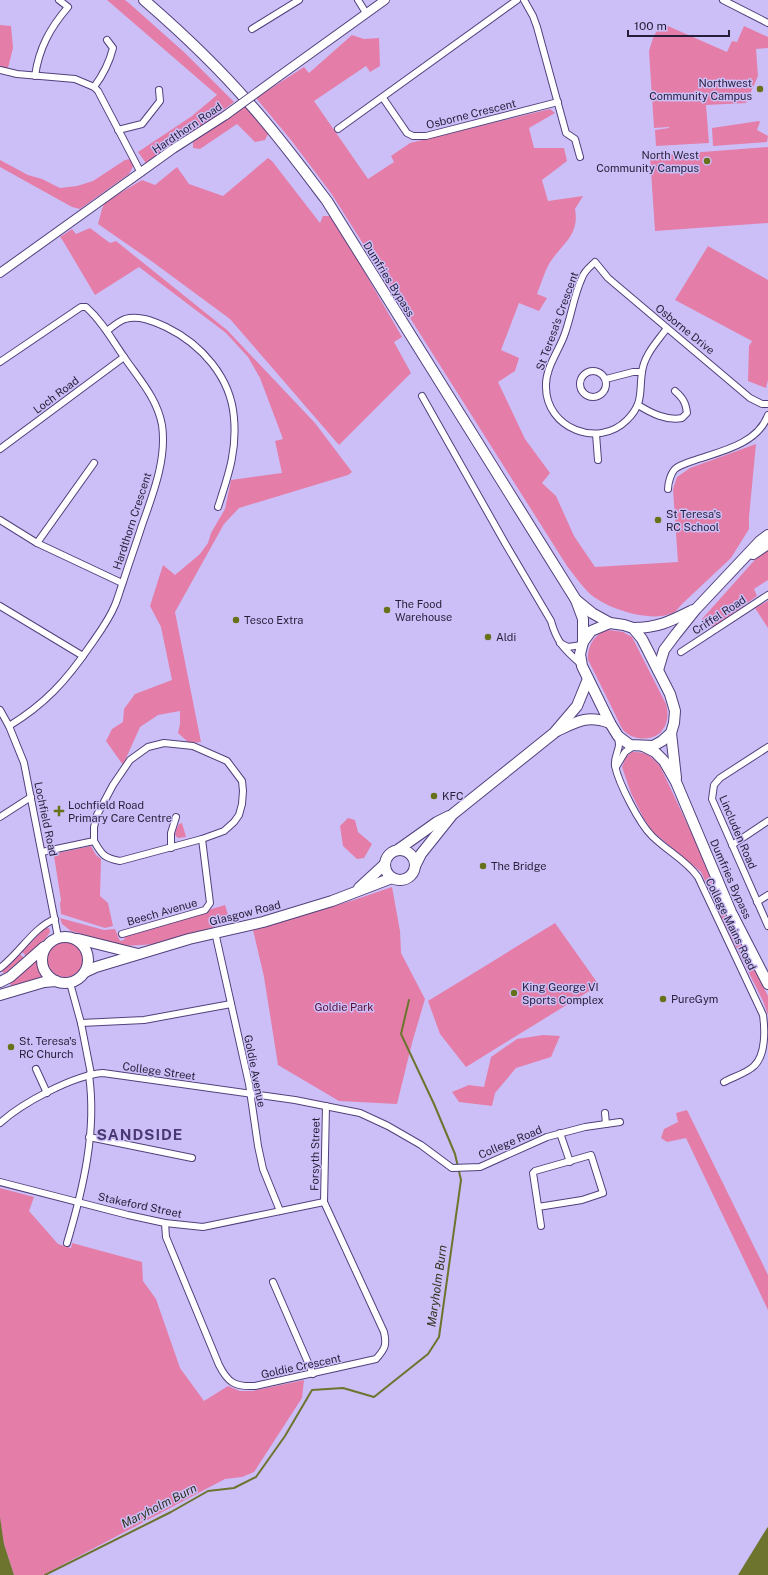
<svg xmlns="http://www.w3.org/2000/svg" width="768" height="1575" font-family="'Public Sans',sans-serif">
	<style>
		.green { fill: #e47ea8 }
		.water { fill: #6c742e }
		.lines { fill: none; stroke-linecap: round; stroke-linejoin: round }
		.stream { stroke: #6c742e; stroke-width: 2 }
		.minor-casing { stroke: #52407c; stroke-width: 8 }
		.tertiary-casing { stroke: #52407c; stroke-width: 10 }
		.primary-casing { stroke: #52407c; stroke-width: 12 }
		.trunk-casing { stroke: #52407c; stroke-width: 12 }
		.minor { stroke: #fff; stroke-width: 6 }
		.tertiary { stroke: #fff; stroke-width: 8 }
		.primary { stroke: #fff; stroke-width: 10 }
		.trunk { stroke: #fff; stroke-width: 10 }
		.tertiary-bridge-casing { stroke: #52407c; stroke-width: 10; stroke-linecap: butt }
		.tertiary-bridge { stroke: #fff; stroke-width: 8 }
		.poi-dot { fill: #687119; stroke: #ccbff8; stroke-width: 1.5 }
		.labels { text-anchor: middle; stroke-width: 3; stroke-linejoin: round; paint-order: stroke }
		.poi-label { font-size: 11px; fill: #251e38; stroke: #ccbff8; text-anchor: start }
		.street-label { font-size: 11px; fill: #251e38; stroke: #ccbff8 }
		.park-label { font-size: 11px; fill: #590d34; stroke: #ccbff8 }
		.water-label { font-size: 12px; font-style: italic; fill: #2d3019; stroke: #ccbff8 }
		.district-label { font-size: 15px; font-weight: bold; letter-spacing: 1px; fill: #4a3874; stroke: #ccbff8 }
	</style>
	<rect width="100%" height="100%" fill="#ccbff8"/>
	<!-- green -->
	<g class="green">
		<polygon points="107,0 125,0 130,4 185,53 234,102 148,166 138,152 192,116 217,95"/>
		<polygon points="661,23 727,52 732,41 737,42 744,26 768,37 768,48 756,49 758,76 746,103 706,105 709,143 656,146 655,130 669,128 669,127 654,128 649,51 653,38"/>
		<polygon points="0,25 11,26 13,48 8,68 0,68"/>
		<path d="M352,35L364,39L379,38L380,66L370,72L366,66L314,101L368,179L394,162L391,156L410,143L550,109L555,113L529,128L534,148H564L567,161L542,180L548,201L583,196L575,209C580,236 561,244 549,264C544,273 541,284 537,294L547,298L539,311L519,303L501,350L519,358L515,371L498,382L525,439L550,473L542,483L556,496L574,536L595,567L678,562L673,489L677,477L690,468L756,444L749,517V529L731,558L682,604C680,606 678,609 676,611C656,625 607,609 590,594C582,586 574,575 567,566L331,193L291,140L256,98L304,67L309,73Z"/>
		<polygon points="246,106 269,132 265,140 255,142 237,124 200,149 193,148 193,142"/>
		<polygon points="759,121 760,122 757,130 768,136 767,142 713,146 712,128"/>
		<polygon points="768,147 768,223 655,231 650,156"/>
		<polygon points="268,158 272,161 320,223 323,216 330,216 339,228 402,337 394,342 411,373 339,445 230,319 150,260 98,224 102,209 105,202 142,180 155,185 177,167 189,184 223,196"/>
		<polygon points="131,159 134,165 129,174 80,209 72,207 0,167 0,160 28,175 42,179 60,188 77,186 93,181 125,160"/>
		<polygon points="90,228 110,243 116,241 227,330 315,423 352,472 348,475 239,508 224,524 175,612 201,742 189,743 178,733 180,724 180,711 158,715 140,727 123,765 106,741 112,729 123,722 124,709 135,694 172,680 161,627 150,606 163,565 175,575 200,554 208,543 211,533 225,509 231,480 282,473 275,441 283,439 260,378 248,357 226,333 139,267 95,295 63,241 60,237 72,229 76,234"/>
		<polygon points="708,246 768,280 768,380 766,388 748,381 749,346 752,341 675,300"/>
		<polygon points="768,550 768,580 754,589 757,596 714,627 708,625 702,619 760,554"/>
		<polygon points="768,601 768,628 755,608"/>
		<path d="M610,630L623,632L632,637L666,704C669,714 668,725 660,733C650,741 634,740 625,732C620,727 617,717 613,710C605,694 597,677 588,660C587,646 595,632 610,630Z"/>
		<path d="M632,752C647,752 650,755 660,766L700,851L727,918L768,996V1015L763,1001L724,923L701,872L653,832L644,819L631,793L622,767L626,757Z"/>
		<polygon points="348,818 355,820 358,832 372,844 364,858 357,859 343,846 340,826"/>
		<polygon points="182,823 186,837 178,838 175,835 176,830 179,824"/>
		<polygon points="91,846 96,855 101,859 100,896 108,903 113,926 105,928 61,914 60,903 61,900 54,856 58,853"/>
		<polygon points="392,887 400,931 401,953 425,999 412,1043 397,1104 339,1101 278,1065 264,977 253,930 354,900"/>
		<polygon points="225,905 229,918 214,925 215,927 158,944 124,946 71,931 62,924 60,918 104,930 115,929 120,941 124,940 125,935 128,934"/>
		<polygon points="555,923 599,985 466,1067 440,1034 428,1001"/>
		<polygon points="46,927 49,928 50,932 46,938 26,956 22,952"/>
		<circle cx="65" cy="959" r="18"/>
		<polygon points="20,954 24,958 4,974 1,969"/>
		<polygon points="37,959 38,966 43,976 42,978 11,986 9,980"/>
		<polygon points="543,1035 560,1036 551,1057 516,1068 495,1093 492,1106 459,1102 452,1092 469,1085 484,1087 491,1057 517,1039"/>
		<polygon points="687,1110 768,1275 768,1310 686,1138 667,1142 661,1138 664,1129 678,1122 676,1113"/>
		<polygon points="0,1188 34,1197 29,1211 58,1244 71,1248 72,1243 142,1262 143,1281 156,1299 180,1368 204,1401 228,1386 240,1391 252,1391 304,1380 302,1398 254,1472 242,1477 225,1479 43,1575 14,1575 4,1544 0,1519"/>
	</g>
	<!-- water -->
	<g class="water">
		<polygon points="0,1517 4,1544 14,1575 0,1575"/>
		<polygon points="768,1527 768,1575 738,1575 767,1528"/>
	</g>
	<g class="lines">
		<!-- stream -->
		<polyline class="stream" points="45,1575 171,1512 208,1491 234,1488 256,1477 285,1436 312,1390 343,1388 374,1397 428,1354 439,1337 461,1180 455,1154 434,1104 401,1034 409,1000"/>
		<defs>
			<g id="minor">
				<polyline points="358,0 366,13"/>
				<polyline points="524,0 533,16 537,27 566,133 575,139 580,157"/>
				<polyline points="723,0 768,23"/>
				<polyline points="252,29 299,0"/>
				<polyline points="0,70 17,74 75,79 94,87 98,91 141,173"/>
				<path d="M35,76C39,48 50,28 68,7L59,0"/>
				<path d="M94,87C103,75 109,64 113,48L107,40"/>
				<polyline points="383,98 407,133 413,136 426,136 558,102"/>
				<polyline points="338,129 517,0"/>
				<polyline points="118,130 142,124 160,101 159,90"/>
				<path d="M667,328C657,342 644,355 642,372C639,392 644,403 627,420C598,449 546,428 546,387C545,369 558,352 564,336C571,318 574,294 582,278C584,271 591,266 595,262L608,278L750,398L762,404H768"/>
				<path d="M107,331C112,327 119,321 125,319C139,315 153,321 166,327C201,344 231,377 234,418C237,452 228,476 218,507"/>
				<path d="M0,362L81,307H86C102,321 112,340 124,357C139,379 157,398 162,425C167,459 153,494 142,525C136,544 129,563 123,582C120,590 118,598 115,605C109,620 99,633 90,646C66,681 45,704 9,726"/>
				<circle cx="593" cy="384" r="13"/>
				<polyline points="606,379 633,372 642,372"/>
				<path d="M422,396L505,543L551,621C557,643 565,650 582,665"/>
				<path d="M638,405C651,413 666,421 682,418L687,413C686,403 683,398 675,391"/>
				<polyline points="596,434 598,460"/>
				<polyline points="0,449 124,357"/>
				<path d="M668,489C668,483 671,473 675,469C681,464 690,462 698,459C723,451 758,443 768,415"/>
				<polyline points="0,520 37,543 122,583"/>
				<polyline points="37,543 94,463"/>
				<polyline points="0,606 83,656"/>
				<polyline points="560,643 568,647 582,645"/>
				<polyline points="681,652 768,595"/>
				<polyline points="0,710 9,726 24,763 58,937"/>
				<path d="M618,736C618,739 619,742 619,745C618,753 614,758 615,766C619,784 639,823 652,836C667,851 686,860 698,877L763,1015C765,1029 766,1055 754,1066C747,1073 733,1077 724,1082"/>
				<polyline points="768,747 720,778 714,785 712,799 768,926"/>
				<polyline points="616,767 625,752 634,746"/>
				<polyline points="0,817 31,797"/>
				<polyline points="732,845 768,821"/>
				<polyline points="171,848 171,833 176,817"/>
				<path d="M42,852L94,841C102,855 104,858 120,861L202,839L224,831L234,822L239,815L242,804L243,791L242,781L227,761L193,746L164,743L148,747L130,760L113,785L97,815L94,827V841"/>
				<polyline points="757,902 768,895"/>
				<polyline points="215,932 249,1084 258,1146 263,1169 280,1211"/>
				<polyline points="122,934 205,910 210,903 202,839"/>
				<path d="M0,968C19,954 34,927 55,919"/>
				<polyline points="70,983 81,1023 91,1074"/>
				<polyline points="81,1023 144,1020 231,1004"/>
				<polyline points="36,1069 47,1093"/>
				<polyline points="605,1113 606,1124"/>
				<path d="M0,1123C22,1103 74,1075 103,1073L295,1100L360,1113L388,1126L421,1145L452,1168L480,1167L547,1137L585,1127L620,1122"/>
				<polyline points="560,1133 570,1162"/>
				<polyline points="89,1137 192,1158"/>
				<polyline points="0,1182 128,1215 165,1223 203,1227 324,1202"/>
				<polyline points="538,1207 582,1200 603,1193 591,1155 535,1171 533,1173 541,1226"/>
				<path d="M165,1223L166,1237L219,1365C228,1383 235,1387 255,1386L376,1359C385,1349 387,1345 384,1332L324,1202L326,1106"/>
				<path d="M67,1243C83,1189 97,1132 89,1075"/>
				<polyline points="273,1282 313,1374"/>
			</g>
			<g id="tertiary">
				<polyline points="278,77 385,0"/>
				<polyline points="0,273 173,149 226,115"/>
			</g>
			<g id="primary">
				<path d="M557,731C578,721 587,715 610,723"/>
				<polyline points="399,849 437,822 449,816"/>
				<circle cx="400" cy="865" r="15"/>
				<polyline points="415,866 421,854 453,814 554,733 577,706 588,679"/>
				<polyline points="359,888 384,865"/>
				<circle cx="65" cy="960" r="23"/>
				<polyline points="78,939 138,954"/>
				<polyline points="85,972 96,967 189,939 263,922 332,901 392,878"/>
				<polyline points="0,982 10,977 44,947"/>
				<polyline points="0,995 44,982 56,981"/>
			</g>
			<g id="trunk">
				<path d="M144,0C181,32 217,66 249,103C277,134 302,168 327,201L576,600L583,619V642"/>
				<polyline points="753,554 768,544"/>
				<polyline points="576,600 592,613 610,623"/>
				<polygon points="610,623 624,625 633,628 642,639 670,694 675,711 674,723 671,733 662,741 653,746 630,745 618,736 610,723 582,666 580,654 583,642 591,631"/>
				<path d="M633,628C658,628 671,621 693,610"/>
				<polyline points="658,670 664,650 676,634 696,609 760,541 768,535"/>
				<polyline points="671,733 676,778"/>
				<polyline points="643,746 655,752 664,761 676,782 731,912 768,984"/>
			</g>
		</defs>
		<!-- minor casing -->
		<use href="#minor" class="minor-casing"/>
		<!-- tertiary casing -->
		<use href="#tertiary" class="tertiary-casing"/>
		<!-- primary casing -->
		<use href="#primary" class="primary-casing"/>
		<!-- trunk casing -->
		<use href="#trunk" class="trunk-casing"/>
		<!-- minor -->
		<use href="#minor" class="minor"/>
		<!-- tertiary -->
		<use href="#tertiary" class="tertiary"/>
		<!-- primary -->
		<use href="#primary" class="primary"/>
		<!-- trunk -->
		<use href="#trunk" class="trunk"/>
		<defs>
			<polyline id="tertiary-bridge" points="226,115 278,77"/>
		</defs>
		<!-- tertiary-bridge casing -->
		<use href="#tertiary-bridge" class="tertiary-bridge-casing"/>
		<!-- tertiary-bridge -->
		<use href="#tertiary-bridge" class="tertiary-bridge"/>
	</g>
	<!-- markers -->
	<g class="poi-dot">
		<circle cx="760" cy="89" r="4"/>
		<circle cx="707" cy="161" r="4"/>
		<circle cx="658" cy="520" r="4"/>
		<circle cx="387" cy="610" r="4"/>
		<circle cx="236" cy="620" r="4"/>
		<circle cx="488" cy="637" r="4"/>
		<circle cx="434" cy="796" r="4"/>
		<path d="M57 805h4v4h4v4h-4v4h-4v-4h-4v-4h4z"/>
		<circle cx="483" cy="866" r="4"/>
		<circle cx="514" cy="993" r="4"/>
		<circle cx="663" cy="999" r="4"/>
		<circle cx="11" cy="1047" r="4"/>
	</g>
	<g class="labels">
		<!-- poi labels -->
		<g class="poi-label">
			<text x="752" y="87" text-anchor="end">Northwest<tspan x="752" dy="13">Community Campus</tspan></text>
			<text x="699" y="159" text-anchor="end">North West<tspan x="699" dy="13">Community Campus</tspan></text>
			<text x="666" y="518">St Teresa's<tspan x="666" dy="13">RC School</tspan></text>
			<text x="395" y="608">The Food<tspan x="395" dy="13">Warehouse</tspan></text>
			<text x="244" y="624">Tesco Extra</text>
			<text x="496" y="641">Aldi</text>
			<text x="442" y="800">KFC</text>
			<text x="68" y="809">Lochfield Road<tspan x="68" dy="13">Primary Care Centre</tspan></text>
			<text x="491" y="870">The Bridge</text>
			<text x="522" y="991">King George VI<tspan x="522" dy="13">Sports Complex</tspan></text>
			<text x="671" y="1003">PureGym</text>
			<text x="19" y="1045">St. Teresa's<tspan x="19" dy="13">RC Church</tspan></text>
		</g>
		<!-- street labels -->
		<g class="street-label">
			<text transform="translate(471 114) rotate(-14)" y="4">Osborne Crescent</text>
			<text transform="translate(187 128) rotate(-34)" y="4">Hardthorn Road</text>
			<text transform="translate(389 279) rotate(58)" y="4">Dumfries Bypass</text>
			<text transform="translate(557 321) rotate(-70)" y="4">St Teresa's Crescent</text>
			<text transform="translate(685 329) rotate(39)" y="4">Osborne Drive</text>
			<text transform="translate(56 395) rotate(-37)" y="4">Loch Road</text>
			<text transform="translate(132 521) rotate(-72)" y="4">Hardthorn Crescent</text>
			<text transform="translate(719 615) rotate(-33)" y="4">Criffel Road</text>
			<text transform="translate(46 819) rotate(78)" y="4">Lochfield Road</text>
			<text transform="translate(738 832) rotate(67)" y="4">Lincluden Road</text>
			<text transform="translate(731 879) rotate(66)" y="4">Dumfries Bypass</text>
			<text transform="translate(162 912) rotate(-16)" y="4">Beech Avenue</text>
			<text transform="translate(245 913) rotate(-14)" y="4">Glasgow Road</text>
			<text transform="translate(731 924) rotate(64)" y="4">College Mains Road</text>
			<text transform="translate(159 1071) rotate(8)" y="4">College Street</text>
			<text transform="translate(255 1071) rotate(79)" y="4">Goldie Avenue</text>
			<text transform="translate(510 1142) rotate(-23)" y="4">College Road</text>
			<text transform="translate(315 1154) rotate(-89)" y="4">Forsyth Street</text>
			<text transform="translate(140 1205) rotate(12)" y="4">Stakeford Street</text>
			<text transform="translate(301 1366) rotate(-12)" y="4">Goldie Crescent</text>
		</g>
		<!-- park labels -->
		<g class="park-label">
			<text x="344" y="1011">Goldie Park</text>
		</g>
		<!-- water labels -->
		<g class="water-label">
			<text transform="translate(437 1286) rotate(-82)" y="4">Maryholm Burn</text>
			<text transform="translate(159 1506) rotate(-27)" y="4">Maryholm Burn</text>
		</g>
		<!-- district labels -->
		<g class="district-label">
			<text x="140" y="1140">SANDSIDE</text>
		</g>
	</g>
	<!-- scale -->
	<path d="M628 30v6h101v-6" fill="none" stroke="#251e38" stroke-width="2"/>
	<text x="634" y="30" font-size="12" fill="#251e38" stroke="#ccbff8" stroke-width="3" paint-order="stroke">100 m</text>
</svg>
